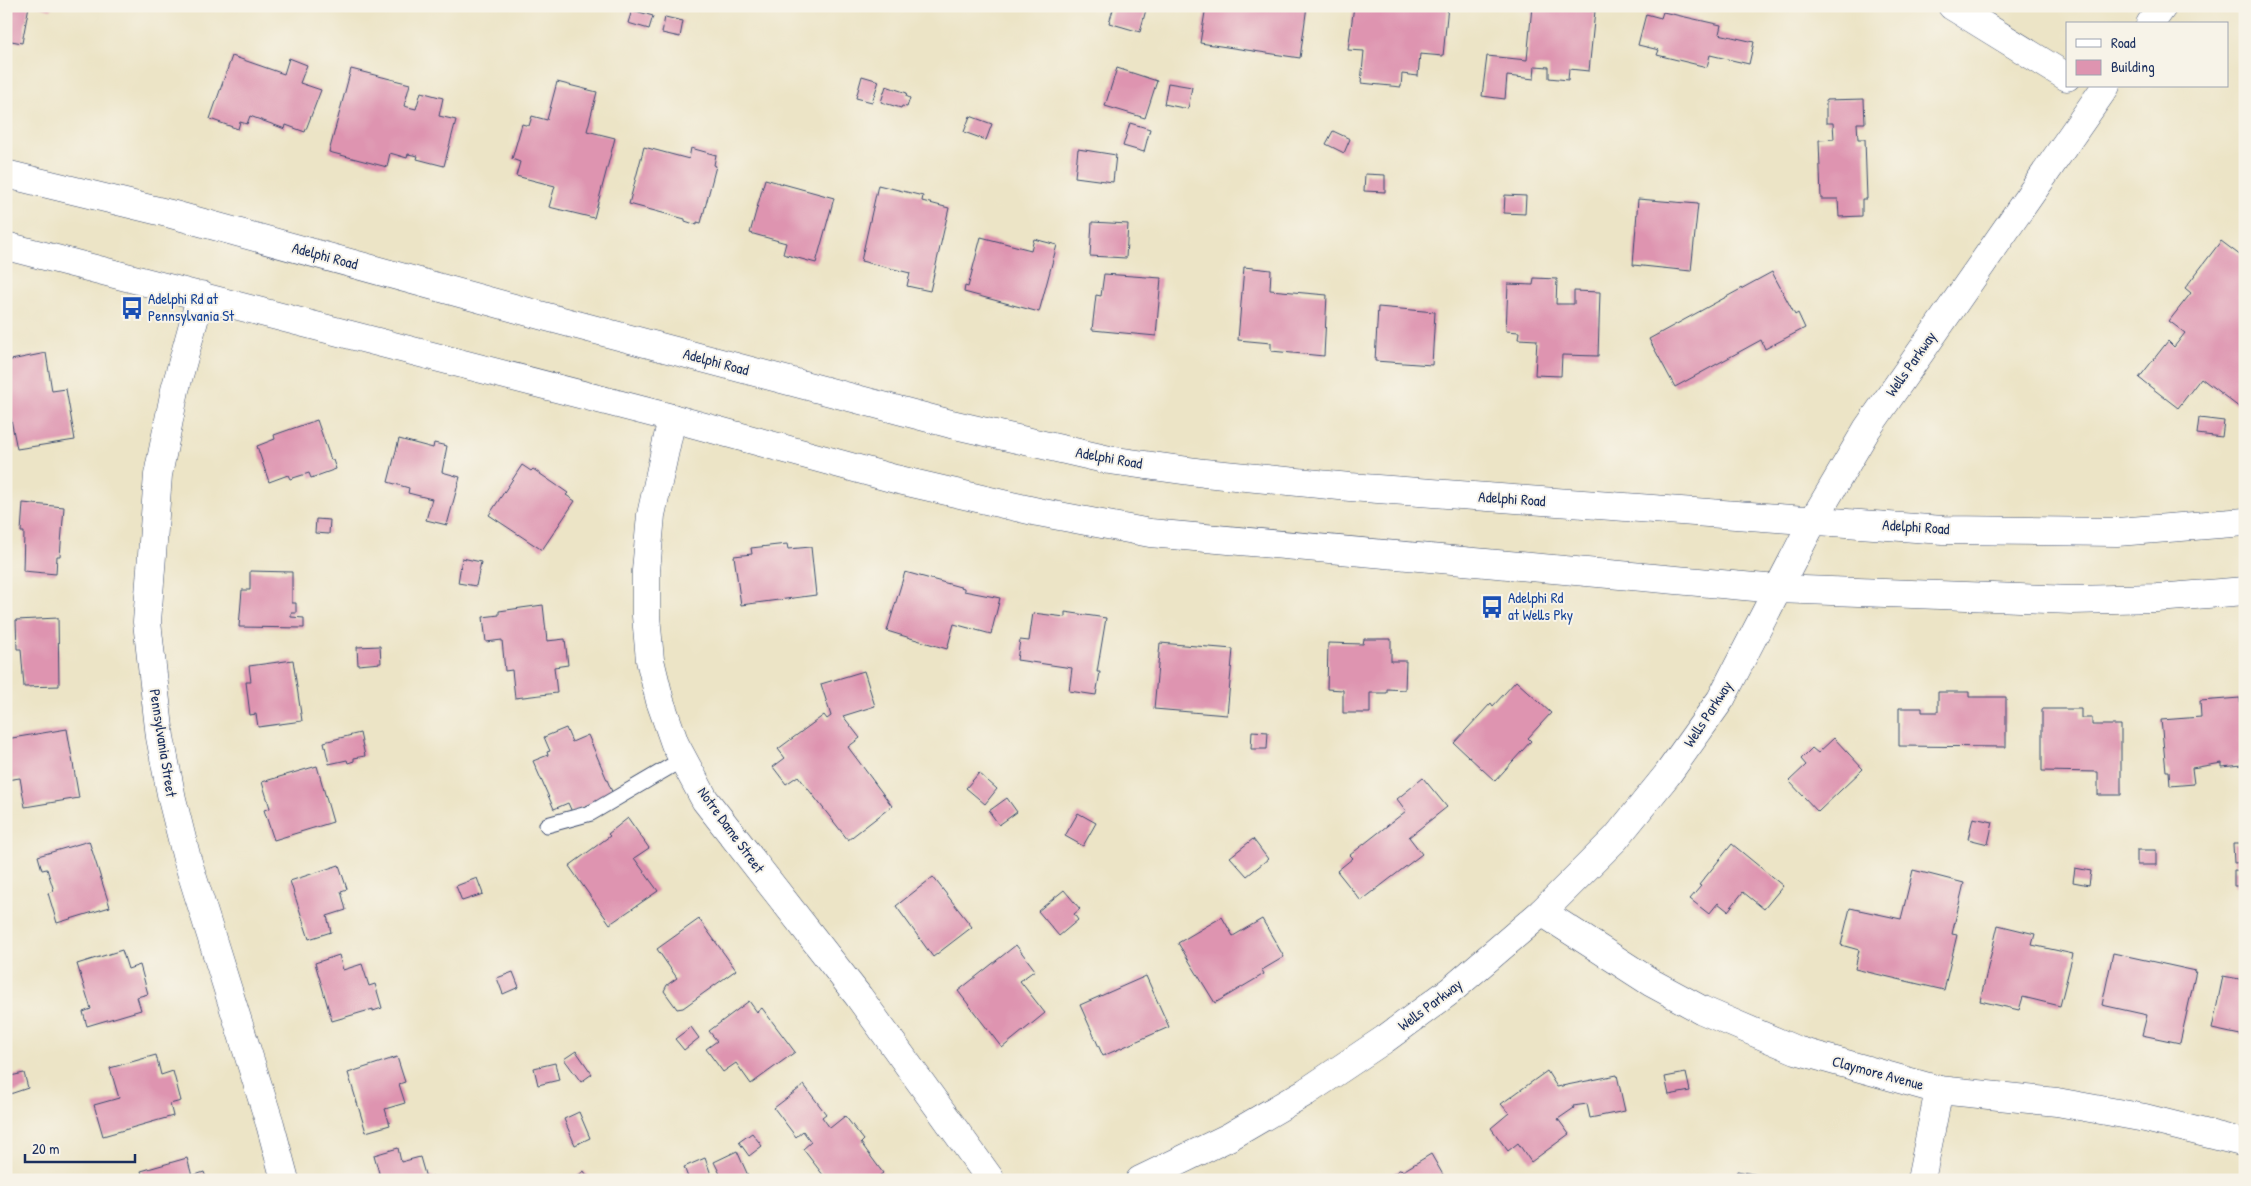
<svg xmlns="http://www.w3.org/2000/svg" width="2251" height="1186" font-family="'Patrick Hand',sans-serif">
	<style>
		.building { fill: #de94b0 }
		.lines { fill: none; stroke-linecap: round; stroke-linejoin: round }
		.lane-casing { stroke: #3a4a6e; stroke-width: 17 }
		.street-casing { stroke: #3a4a6e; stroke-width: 29 }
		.secondary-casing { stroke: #3a4a6e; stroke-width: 29 }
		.lane { stroke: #fff; stroke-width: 15 }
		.street { stroke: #fff; stroke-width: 28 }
		.secondary { stroke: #fff; stroke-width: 28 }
		.labels { text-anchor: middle; stroke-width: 4; stroke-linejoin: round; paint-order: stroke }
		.street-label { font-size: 15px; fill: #1b2f5e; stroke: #f7f3e8 }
		.transit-label { font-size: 15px; fill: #164399; stroke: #f7f3e8; text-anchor: start }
	</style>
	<rect width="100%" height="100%" fill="#f7f3e8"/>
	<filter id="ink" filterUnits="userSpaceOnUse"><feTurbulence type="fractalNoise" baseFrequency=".02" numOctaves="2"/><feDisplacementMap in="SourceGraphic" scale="10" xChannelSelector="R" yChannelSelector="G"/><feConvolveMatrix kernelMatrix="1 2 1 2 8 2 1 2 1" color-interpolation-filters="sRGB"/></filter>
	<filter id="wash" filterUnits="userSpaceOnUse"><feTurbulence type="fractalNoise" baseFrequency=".0096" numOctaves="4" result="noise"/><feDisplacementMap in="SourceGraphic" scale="20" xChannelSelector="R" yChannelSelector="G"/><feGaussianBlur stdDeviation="1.12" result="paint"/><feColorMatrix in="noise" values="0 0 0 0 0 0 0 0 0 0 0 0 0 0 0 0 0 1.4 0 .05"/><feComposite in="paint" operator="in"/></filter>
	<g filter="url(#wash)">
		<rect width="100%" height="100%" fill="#ece4c6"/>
		<g id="blocks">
			<!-- building -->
			<g class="building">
				<polygon points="6,6 29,6 22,43 6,40"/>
				<polygon points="37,6 52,6 51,10"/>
				<polygon points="1114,6 1147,6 1140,32 1109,23"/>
				<polygon points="1206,6 1307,6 1300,58 1200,43"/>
				<polygon points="1354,6 1411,8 1411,6 1448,6 1443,56 1420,54 1418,76 1402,74 1401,87 1361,83 1364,51 1348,50"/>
				<polygon points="1532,6 1595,11 1589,71 1569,69 1568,80 1549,78 1549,67 1535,66 1534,79 1507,76 1505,99 1482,96 1487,56 1527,60"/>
				<polygon points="632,10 653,16 649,29 628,23"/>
				<polygon points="1663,12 1721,25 1719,34 1754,42 1749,64 1710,55 1707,67 1657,55 1659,50 1638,45 1646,14 1661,18"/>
				<polygon points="665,17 683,21 680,37 662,33"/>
				<polygon points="232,56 284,74 289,58 307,65 300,83 321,90 305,132 286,125 285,129 250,116 247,124 240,122 238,129 210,119"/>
				<polygon points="1117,68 1157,81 1145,118 1105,106"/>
				<polygon points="351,69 410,84 404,106 416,109 421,92 443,98 439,116 456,120 444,166 417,159 418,156 408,154 407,158 390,153 387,167 329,152"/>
				<polygon points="862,76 879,81 872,102 856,98"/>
				<polygon points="557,82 597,92 587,131 615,138 594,218 549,207 555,186 516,176 520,162 512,159 522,124 529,126 532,116 547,120"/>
				<polygon points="1168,83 1192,87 1188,109 1164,104"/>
				<polygon points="886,86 907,93 906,96 910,98 907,107 902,106 901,108 881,102"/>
				<polygon points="1864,99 1865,123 1857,123 1858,139 1865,139 1867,199 1862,199 1862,216 1839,217 1838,199 1821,199 1819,140 1834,139 1833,123 1826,123 1826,100"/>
				<polygon points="970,116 992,124 986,140 964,132"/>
				<polygon points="1130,123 1150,129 1144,152 1123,146"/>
				<polygon points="1333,131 1350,139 1344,153 1326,144"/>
				<polygon points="644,147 689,159 691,148 716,155 714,165 716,166 701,223 697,222 697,225 685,221 685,219 629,204"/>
				<polygon points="1078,149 1116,155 1113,182 1075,177"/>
				<polygon points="1365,174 1385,175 1385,192 1364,191"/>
				<polygon points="765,179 834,198 816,263 783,254 786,243 750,233"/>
				<polygon points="878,185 923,196 922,201 949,208 930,291 907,286 910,273 861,261"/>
				<polygon points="1505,195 1526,196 1525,214 1504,213"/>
				<polygon points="1638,199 1698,204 1691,271 1633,265"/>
				<polygon points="1092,222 1128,224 1126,258 1090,256"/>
				<polygon points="981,237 1031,250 1034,239 1057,245 1039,312 964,292 965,286 968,287"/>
				<polygon points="2221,241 2245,259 2245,403 2240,408 2201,378 2178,408 2139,378 2168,341 2174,347 2185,333 2169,321 2191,293 2185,288"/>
				<polygon points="1244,267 1271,270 1270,290 1327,295 1324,356 1271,351 1271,343 1238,340"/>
				<polygon points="1772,272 1795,315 1798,313 1805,328 1765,349 1761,340 1675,387 1649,339"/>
				<polygon points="1104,274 1161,278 1156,336 1092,330 1096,295 1101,296"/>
				<polygon points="1534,278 1557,279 1556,304 1574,304 1574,291 1600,292 1598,356 1562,355 1561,376 1535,375 1537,340 1518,339 1519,332 1506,331 1508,284 1533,285"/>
				<polygon points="1378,307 1435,312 1432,365 1375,361"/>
				<polygon points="46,353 52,391 66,389 75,440 17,449 6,395 6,361"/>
				<polygon points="2199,418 2224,421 2222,437 2197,434"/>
				<polygon points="317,420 331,460 333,460 336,469 311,478 309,473 290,479 288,475 269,482 257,446 275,439 274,435"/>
				<polygon points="399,439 433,448 434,443 447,446 442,472 460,477 447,525 426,520 432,499 408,493 409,488 388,482"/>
				<polygon points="522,465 531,471 533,469 568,493 566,495 575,501 542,550 489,515"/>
				<polygon points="23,503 64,507 60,556 57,556 56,574 23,571 24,532 21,532"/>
				<polygon points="316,519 330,520 329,534 315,533"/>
				<polygon points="787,544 788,549 811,547 816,595 741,605 734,556 752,554 751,548"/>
				<polygon points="462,558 481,562 476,586 458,583"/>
				<polygon points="250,571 292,572 292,603 296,603 296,613 291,613 291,617 304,618 304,628 239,627 242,590 250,590"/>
				<polygon points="905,572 964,588 964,591 1000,598 991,634 954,624 947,649 887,631"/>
				<polygon points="543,605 547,641 565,639 568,665 554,667 557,693 515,698 512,670 505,671 502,640 486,642 483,617 499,615 499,611"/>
				<polygon points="1065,612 1106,618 1097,672 1100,672 1096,695 1069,691 1072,668 1017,660 1020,640 1029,641 1033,613 1065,617"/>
				<polygon points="58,618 59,686 24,687 21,649 17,649 16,620"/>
				<polygon points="1364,639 1391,639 1391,661 1406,661 1405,690 1387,689 1387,693 1370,693 1370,713 1343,713 1343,690 1327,689 1328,643 1363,644"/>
				<polygon points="1160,643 1233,649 1227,715 1154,709"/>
				<polygon points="380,646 381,663 358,665 357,647"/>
				<polygon points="293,660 302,721 258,727 256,714 250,715 246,682 251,682 249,666"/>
				<polygon points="864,671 875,706 843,716 860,738 848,747 892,806 848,840 798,776 786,784 773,767 785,758 778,749 824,715 827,719 831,716 821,684"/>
				<polygon points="1516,681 1551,713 1528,738 1531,741 1495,781 1454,743 1491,703 1493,706"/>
				<polygon points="1938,692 1969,692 1969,697 2006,697 2006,747 1899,746 1899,708 1922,708 1922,712 1938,712"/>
				<polygon points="2240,698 2245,757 2245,759 2241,759 2242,765 2222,767 2222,763 2192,768 2194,784 2170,786 2169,771 2166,771 2161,720 2201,717 2200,701"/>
				<polygon points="2042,709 2081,709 2081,718 2092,718 2092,725 2121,725 2121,795 2098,795 2098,772 2042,771"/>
				<polygon points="566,728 572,742 588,735 613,794 572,812 568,803 554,809 533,761 548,755 547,752 550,751 544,737"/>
				<polygon points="67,729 79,798 25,807 20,778 6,780 6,739"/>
				<polygon points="1252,731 1268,732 1267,749 1251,749"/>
				<polygon points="360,733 365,756 354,758 354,761 348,763 347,760 329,764 324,742"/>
				<polygon points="1834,738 1863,769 1818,812 1789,781 1806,765 1801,759 1812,748 1818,753"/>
				<polygon points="317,766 333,822 274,840 264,810 270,808 262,782"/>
				<polygon points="979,773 997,789 985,804 966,788"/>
				<polygon points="1423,778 1447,807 1409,837 1422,854 1361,901 1337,871 1353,858 1350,855 1406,811 1397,799"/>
				<polygon points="1007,798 1017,812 999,825 989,811"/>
				<polygon points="1078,813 1096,823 1083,846 1065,836"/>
				<polygon points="628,818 649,848 634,858 658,891 610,924 569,866 610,836 608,834"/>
				<polygon points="1973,818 1993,822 1988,844 1968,839"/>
				<polygon points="1253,839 1268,859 1247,876 1230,857"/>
				<polygon points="89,841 110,907 57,923 48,893 54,891 47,869 42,870 38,856"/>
				<polygon points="1732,844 1783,886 1764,909 1743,892 1728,911 1718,903 1709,914 1690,899 1701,886 1699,885"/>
				<polygon points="2233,844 2245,844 2245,862 2234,863"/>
				<rect x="2137" y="850" width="19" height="15"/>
				<polygon points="339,865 347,889 341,891 346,910 327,916 331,932 309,939 290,881"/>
				<polygon points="2075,868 2091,871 2089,885 2073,882"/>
				<polygon points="1913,870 1964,883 1952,934 1957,935 1944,990 1855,969 1859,950 1841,945 1850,908 1901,919"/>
				<polygon points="2234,870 2245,871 2245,886 2234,886"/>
				<polygon points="933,877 972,927 933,957 896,906"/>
				<polygon points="477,878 483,894 462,901 456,886"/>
				<polygon points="1064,890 1080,909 1074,914 1078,920 1059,936 1038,911"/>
				<polygon points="1222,917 1233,936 1262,919 1284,957 1262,970 1264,974 1215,1003 1178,943"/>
				<polygon points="699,919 736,970 683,1008 677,1009 664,991 667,985 677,978 657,949"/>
				<polygon points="1998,925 2035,934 2032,945 2073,954 2060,1006 2023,997 2019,1010 1980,1001"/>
				<polygon points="1016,945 1035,970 1020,981 1045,1013 1002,1048 958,991"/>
				<polygon points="122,950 128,969 140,965 148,994 137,997 141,1010 87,1026 83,1012 91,1009 77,964"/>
				<polygon points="2113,953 2196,971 2180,1043 2142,1035 2147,1015 2102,1005"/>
				<polygon points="339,955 343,970 362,964 369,986 375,984 382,1008 373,1011 373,1009 332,1021 315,963"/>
				<polygon points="513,972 519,987 503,994 497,978"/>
				<polygon points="1146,976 1169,1027 1103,1056 1080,1005"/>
				<polygon points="2223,976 2245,980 2245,1036 2212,1029"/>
				<polygon points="749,1001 757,1012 762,1008 795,1052 751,1084 736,1063 723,1072 706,1049 717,1041 709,1031"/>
				<polygon points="691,1027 699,1038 684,1050 675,1039"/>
				<polygon points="576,1051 592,1074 581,1082 564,1059"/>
				<polygon points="156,1055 161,1075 173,1071 181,1101 170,1104 173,1116 103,1136 94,1105 119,1098 110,1068"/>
				<polygon points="397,1057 405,1082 399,1084 405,1103 385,1109 390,1125 366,1132 348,1073"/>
				<polygon points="555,1063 559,1080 538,1085 534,1068"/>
				<polygon points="1547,1071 1557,1087 1617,1075 1625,1111 1590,1118 1587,1104 1573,1106 1574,1108 1558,1119 1569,1134 1531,1162 1518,1143 1508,1151 1491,1128 1509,1113 1501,1104"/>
				<polygon points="24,1073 28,1088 10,1094 6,1077"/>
				<polygon points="1686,1073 1690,1091 1669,1095 1665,1077"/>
				<polygon points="804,1085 826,1114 822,1117 830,1128 845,1116 864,1140 861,1143 883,1173 874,1180 827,1180 803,1149 811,1142 803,1131 796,1137 774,1108"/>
				<polygon points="579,1112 590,1138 575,1145 564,1119"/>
				<polygon points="752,1133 762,1146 749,1156 739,1142"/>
				<polygon points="398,1148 401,1162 420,1157 426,1178 433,1176 434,1180 381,1180 374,1155"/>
				<polygon points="737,1151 750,1180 723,1180 714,1162"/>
				<polygon points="1431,1154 1446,1180 1384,1180 1401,1169 1403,1171"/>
				<polygon points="187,1158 192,1176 204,1172 207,1180 144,1180 141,1171"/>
				<polygon points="705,1158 713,1180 689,1180 684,1167"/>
				<polygon points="584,1171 590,1180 572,1180"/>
				<polygon points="1737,1171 1764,1176 1763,1180 1735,1180"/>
			</g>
		</g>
	</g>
	<g filter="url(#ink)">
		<use href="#blocks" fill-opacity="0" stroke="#3a4a6e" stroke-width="1"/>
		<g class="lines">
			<defs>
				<polyline id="lane" points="547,825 591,813 683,759"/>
				<g id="street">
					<polyline points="1952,6 2067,77"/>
					<polyline points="2150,24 2163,6"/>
					<polyline points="201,295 175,390 158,475 147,622 160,737 172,799 187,859 270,1124 285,1180"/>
					<polyline points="672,418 651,515 646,571 646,616 650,660 660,701 675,744 705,800 859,997 991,1180"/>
					<polyline points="1542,912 1652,983 1702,1010 1796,1050 1939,1090 2057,1102 2145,1118 2245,1143"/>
					<polyline points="1140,1180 1229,1137 1306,1092 1385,1039 1450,991 1542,912 1616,838 1667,775 1721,699 1814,519 1867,429 2106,86"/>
					<polyline points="1921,1180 1939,1090"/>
				</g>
				<g id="secondary">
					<polyline points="6,174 171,214 547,317 951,424 1109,460 1204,473 1350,487 1943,530 2117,532 2245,522"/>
					<polyline points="6,246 672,418 895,479 1038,512 1150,533 1777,589 2072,600 2157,598 2245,591"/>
				</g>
			</defs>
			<!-- lane casing -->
			<use href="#lane" class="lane-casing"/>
			<!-- street casing -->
			<use href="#street" class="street-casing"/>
			<!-- secondary casing -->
			<use href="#secondary" class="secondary-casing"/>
			<!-- lane -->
			<use href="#lane" class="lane"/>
			<!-- street -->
			<use href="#street" class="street"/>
			<!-- secondary -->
			<use href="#secondary" class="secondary"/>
		</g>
	</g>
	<!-- icons -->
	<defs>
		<symbol id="bus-bare" viewBox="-9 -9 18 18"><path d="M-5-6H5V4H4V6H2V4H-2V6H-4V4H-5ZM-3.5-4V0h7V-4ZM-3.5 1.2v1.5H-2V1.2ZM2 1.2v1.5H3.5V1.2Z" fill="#1a4fb4" stroke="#f7f3e8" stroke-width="2.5" paint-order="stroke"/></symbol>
	</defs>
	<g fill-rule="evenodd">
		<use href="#bus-bare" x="116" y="292" width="32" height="32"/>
		<use href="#bus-bare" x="1476" y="591" width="32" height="32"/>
	</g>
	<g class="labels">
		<!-- street labels -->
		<g class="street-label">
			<text transform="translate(325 256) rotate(15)" y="5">Adelphi Road</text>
			<text transform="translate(716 362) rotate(15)" y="5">Adelphi Road</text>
			<text transform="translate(1911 364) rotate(-55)" y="5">Wells Parkway</text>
			<text transform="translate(1109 458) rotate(10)" y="5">Adelphi Road</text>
			<text transform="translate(1512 499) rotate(4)" y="5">Adelphi Road</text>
			<text transform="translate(1916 527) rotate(4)" y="5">Adelphi Road</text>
			<text transform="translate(1708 714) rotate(-57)" y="5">Wells Parkway</text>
			<text transform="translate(163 743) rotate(81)" y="5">Pennsylvania Street</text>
			<text transform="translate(731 830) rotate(54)" y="5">Notre Dame Street</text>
			<text transform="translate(1430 1005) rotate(-37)" y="5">Wells Parkway</text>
			<text transform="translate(1878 1073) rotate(15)" y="5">Claymore Avenue</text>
		</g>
		<!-- transit labels -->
		<g class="transit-label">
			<text x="148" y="304">Adelphi Rd at<tspan x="148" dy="17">Pennsylvania St</tspan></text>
			<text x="1508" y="603">Adelphi Rd<tspan x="1508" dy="17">at Wells Pky</tspan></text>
		</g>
	</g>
	<!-- margin -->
	<rect width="2251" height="1186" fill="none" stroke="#f7f3e8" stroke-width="25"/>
	<!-- legend -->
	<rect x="2066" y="22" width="162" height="65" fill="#f7f3e8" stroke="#9fa5b1"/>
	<rect x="2076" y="39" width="25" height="8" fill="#ffffff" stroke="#9fa5b1"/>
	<text x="2111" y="48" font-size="15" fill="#1b2f5e">Road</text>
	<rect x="2076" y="60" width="25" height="15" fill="#de94b0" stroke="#9fa5b1"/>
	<text x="2111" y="72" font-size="15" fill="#1b2f5e">Building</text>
	<!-- scale -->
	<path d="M25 1154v8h110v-8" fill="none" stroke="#1b2f5e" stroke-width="2.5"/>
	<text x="32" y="1154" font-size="15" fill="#1b2f5e" stroke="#f7f3e8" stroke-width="4" paint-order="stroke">20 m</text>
</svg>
